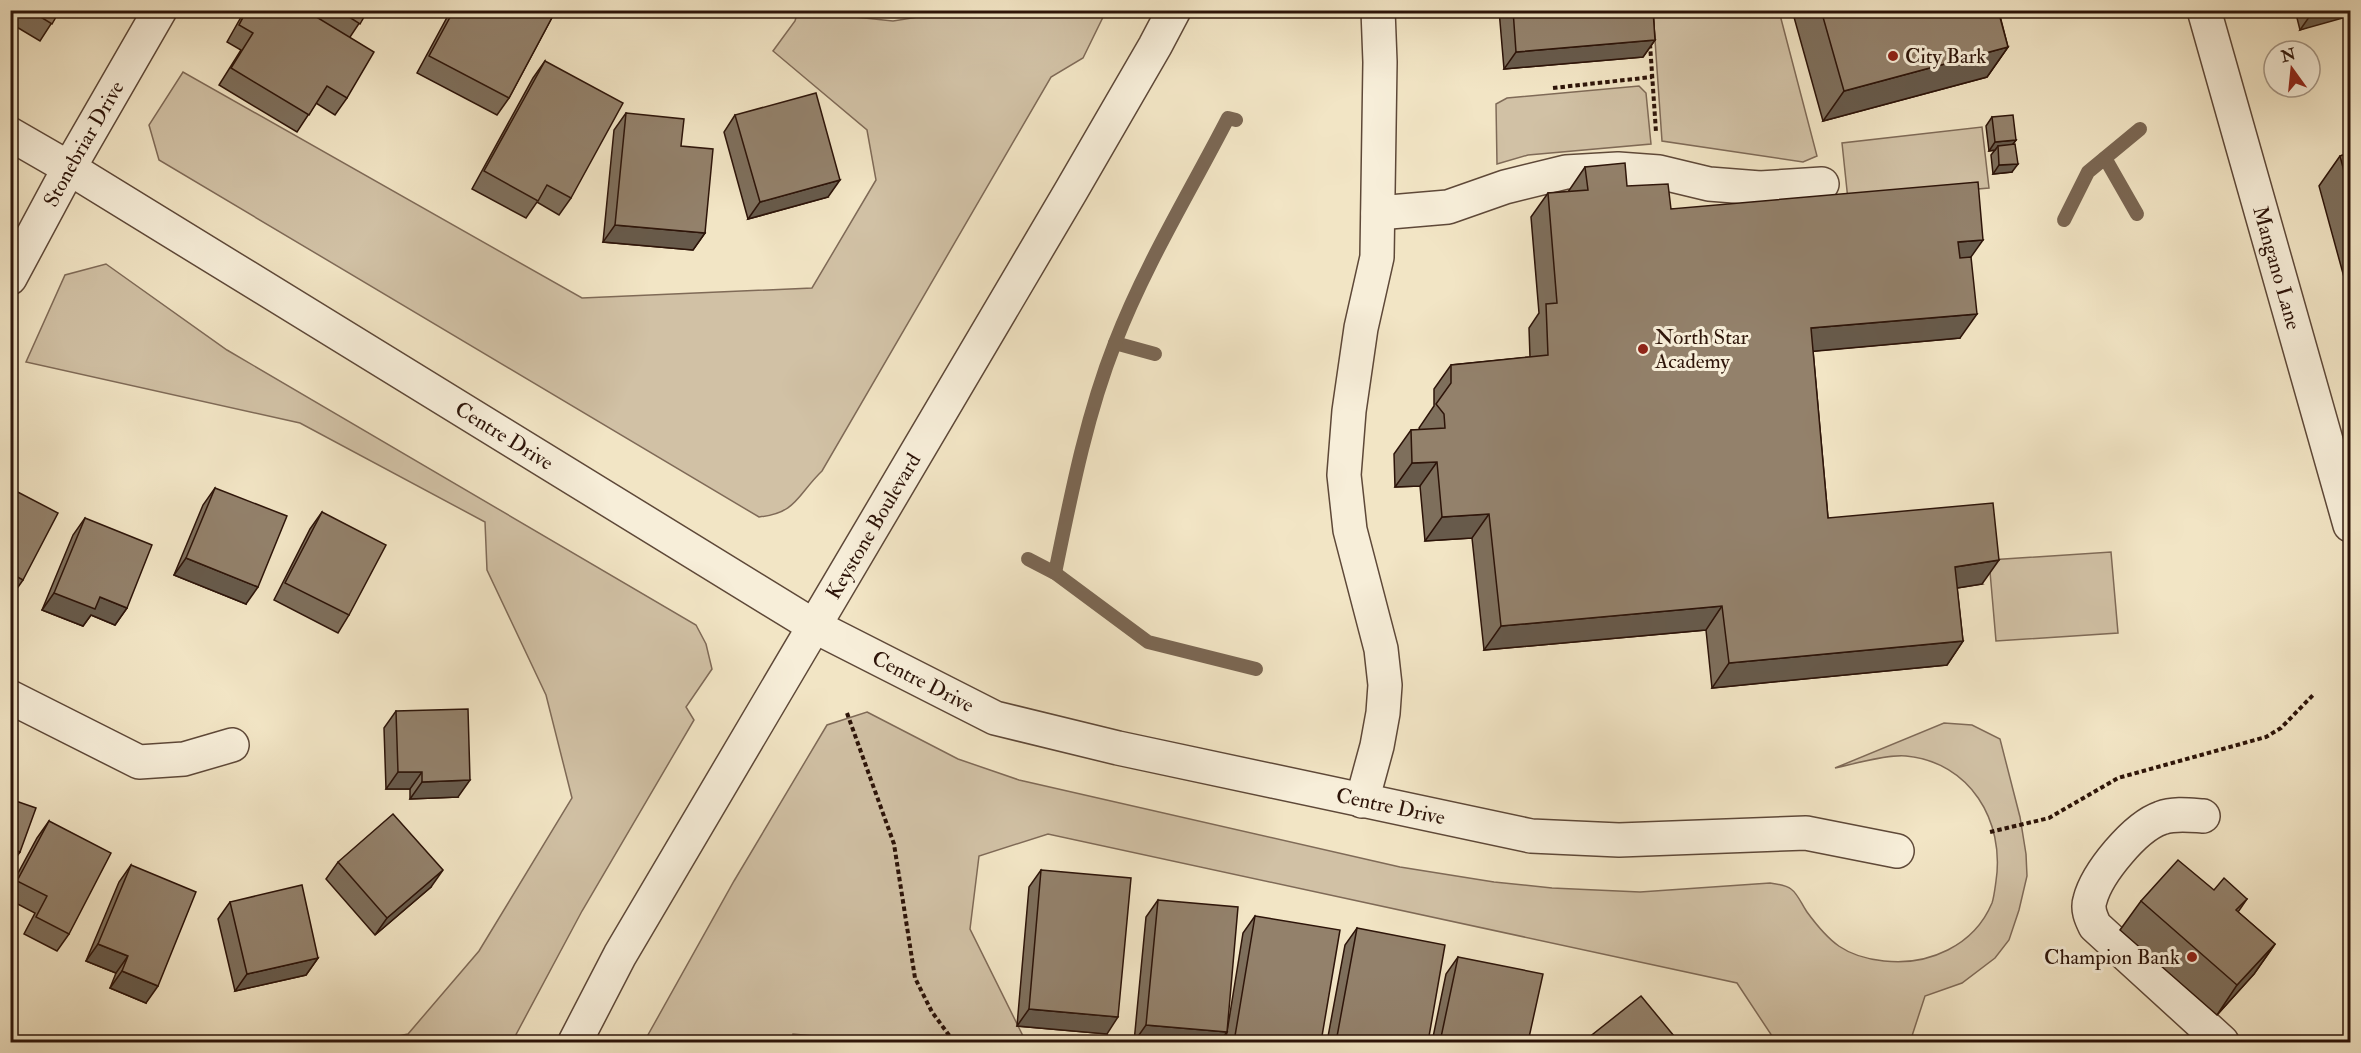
<svg xmlns="http://www.w3.org/2000/svg" width="2361" height="1053" font-family="'IM FELL Double Pica',serif">
	<style>
		.green { fill: #d1c1a5; stroke: #7f6a57; stroke-width: 1.5 }
		.lines { fill: none; stroke-linecap: round; stroke-linejoin: round }
		.stream { stroke: #7b6753; stroke-width: 14 }
		.minor-casing { stroke: #5e4838; stroke-width: 36 }
		.path { stroke: #2d1409; stroke-width: 4; stroke-dasharray: 4.5 3; stroke-linecap: butt }
		.minor { stroke: #f7eed9; stroke-width: 33 }
		.wall { fill: #7e6f5c; stroke: #2d1409; stroke-width: 1.5 }
		.shaded-wall { fill: #675a4b; stroke: #2d1409; stroke-width: 1.5 }
		.building { fill: #93816b; stroke: #2d1409; stroke-width: 1.5 }
		.poi-dot { fill: #8f2418; stroke: #f7eed9; stroke-width: 2 }
		.labels { text-anchor: middle; stroke-width: 6; stroke-linejoin: round; paint-order: stroke }
		.poi-label { font-size: 21px; fill: #2d1409; stroke: #f7eed9; text-anchor: start }
		.street-label { font-size: 21px; fill: #2d1409; stroke: #f7eed9 }
	</style>
	<rect width="100%" height="100%" fill="#f2e5c5"/>
	<filter id="stains"><feTurbulence type="fractalNoise" baseFrequency=".00333" numOctaves="4"/><feColorMatrix values="0 0 0 0 .2 0 0 0 0 .09 0 0 0 0 .02 0 0 0 .5 -.17"/></filter>
	<radialGradient id="worn" r=".72"><stop offset=".6" stop-color="#630" stop-opacity="0"/><stop offset="1" stop-color="#630" stop-opacity=".3"/></radialGradient>
	<!-- green -->
	<g class="green">
		<path d="M798,11L893,21L956,11H1106L1083,58L1051,77L822,471C797,495 797,513 759,517L159,160L149,125L183,72L582,298L812,288L876,180L867,130L773,51L795,21Z"/>
		<polygon points="1653,11 1779,11 1817,156 1803,162 1662,141"/>
		<polygon points="1639,86 1646,93 1651,144 1528,155 1497,164 1496,104 1507,98"/>
		<polygon points="1982,127 1989,188 1848,200 1842,143"/>
		<polygon points="106,264 227,350 696,625 706,644 712,669 686,707 694,720 582,911 512,1042 369,1042 408,1034 479,951 572,798 546,695 487,570 485,522 300,423 26,362 65,275"/>
		<polygon points="2111,552 2118,633 1996,641 1989,560"/>
		<path d="M867,712L958,759L1019,780L1400,867L1494,882L1552,888L1640,892L1770,883C1777,884 1786,885 1791,889C1798,894 1802,905 1807,912C1829,942 1845,957 1884,961C1928,966 1974,946 1992,903C1994,897 1995,888 1996,881C2005,821 1970,762 1906,756C1888,754 1854,764 1835,768L1944,723L1972,725L2000,739L2020,817L2026,854L2027,876L2019,910L2009,940L1995,958L1962,983L1925,996L1910,1042H1776L1737,983L1048,834L979,856L970,929L1026,1042H836L825,1037L793,1034L791,1042H644L734,881L827,725Z"/>
	</g>
	<g class="lines">
		<!-- stream -->
		<g class="stream">
			<polyline points="2105,158 2137,214"/>
			<polyline points="2064,220 2088,172 2140,129"/>
			<polyline points="1115,343 1155,354"/>
			<polyline points="1028,559 1055,573 1148,642 1256,669"/>
			<path d="M1055,573C1071,495 1086,417 1115,343C1145,265 1190,192 1228,118L1236,120"/>
		</g>
		<defs>
			<g id="minor">
				<path id="s1" d="M2204,10L2350,525"/>
				<path id="s2" d="M10,134L69,168L814,626L995,718L1118,748L1531,836L1619,840L1806,833L1897,851"/>
				<polyline points="1378,213 1448,207 1505,187 1566,172 1618,169 1659,172 1709,184 1760,188 1822,184"/>
				<path id="s3" d="M10,278L69,168L160,10"/>
				<polyline points="10,697 139,762 184,759 232,745"/>
				<polyline points="1362,801 1377,746 1383,713 1385,685 1381,649 1350,530 1344,475 1349,411 1361,328 1377,257 1380,62 1378,10"/>
				<path d="M2203,816C2189,815 2174,813 2161,818C2135,827 2097,873 2090,900C2087,909 2091,918 2095,926L2222,1042"/>
				<path id="s4" d="M575,1042L620,955L1071,191L1155,46L1174,10"/>
			</g>
		</defs>
		<!-- minor casing -->
		<use href="#minor" class="minor-casing"/>
		<!-- path -->
		<g class="path">
			<polyline points="1650,44 1656,132"/>
			<polyline points="1553,88 1652,77"/>
			<polyline points="847,713 894,844 915,978 932,1012 954,1042"/>
			<polyline points="1990,832 2049,818 2118,778 2266,737 2281,728 2313,695"/>
		</g>
		<!-- minor -->
		<use href="#minor" class="minor"/>
	</g>
	<!-- wall -->
	<g class="wall">
		<polygon points="10,10 60,10 40,41 10,23"/>
		<polygon points="245,10 368,10 350,37 347,98 335,115 316,103 297,132 219,85 241,50 227,42"/>
		<polygon points="451,10 556,10 509,98 497,115 417,73"/>
		<polygon points="1499,10 1653,10 1655,40 1643,57 1504,69"/>
		<polygon points="1792,10 2000,10 1999,12 2008,47 1987,77 1823,121"/>
		<polygon points="2295,10 2350,10 2300,30"/>
		<polygon points="545,61 571,198 559,215 537,202 526,218 472,189 533,78"/>
		<polygon points="626,113 681,146 705,233 693,250 603,242 614,130"/>
		<polygon points="735,115 828,197 748,219 724,132"/>
		<polygon points="1992,117 2016,140 2013,144 2012,172 1993,174 1991,155 1995,150 1989,151 1986,126"/>
		<polygon points="2350,153 2350,299 2319,186 2340,156"/>
		<polygon points="1585,167 1671,209 1970,257 1960,338 1813,351 1828,518 1982,584 1957,588 1963,641 1947,665 1712,688 1706,630 1484,650 1472,538 1425,541 1420,486 1395,487 1394,454 1411,430 1420,430 1419,428 1434,406 1434,389 1451,365 1530,357 1529,328 1539,313 1531,217 1548,193 1568,192"/>
		<polygon points="10,488 23,580 11,597 10,596"/>
		<polygon points="215,488 246,604 174,575 203,505"/>
		<polygon points="322,512 349,615 338,633 274,600 310,529"/>
		<polygon points="85,518 127,608 115,625 91,615 83,626 42,610 73,535"/>
		<polygon points="396,711 458,797 410,799 410,789 386,789 384,728"/>
		<polygon points="49,821 69,934 57,951 24,934 35,913 10,900 10,888 37,838"/>
		<polygon points="338,862 431,887 375,935 326,879"/>
		<polygon points="131,865 146,1003 110,988 116,973 86,961 119,882"/>
		<polygon points="1041,870 1107,1034 1017,1026 1029,887"/>
		<polygon points="2214,890 2247,899 2238,912 2275,944 2254,974 2217,1015 2120,930 2141,901"/>
		<polygon points="1158,900 1227,1032 1243,933 1255,916 1321,1042 1225,1042 1227,1032 1219,1042 1134,1042 1146,917"/>
		<polygon points="230,902 318,958 306,975 235,991 218,919"/>
		<polygon points="1357,928 1428,1042 1327,1042 1345,945"/>
		<polygon points="1458,957 1528,1042 1432,1042 1446,974"/>
	</g>
	<!-- shaded-wall -->
	<g class="shaded-wall">
		<polygon points="2314,10 2350,10 2350,16 2300,30"/>
		<polygon points="1655,40 1643,57 1504,69 1516,52"/>
		<polygon points="2008,47 1987,77 1823,121 1844,91"/>
		<polygon points="2016,140 2010,148 1998,146 1995,150 1989,151 1995,142"/>
		<polygon points="2018,164 2012,172 1993,174 1999,165"/>
		<polygon points="840,180 828,197 748,219 760,202"/>
		<polygon points="615,225 705,233 693,250 603,242"/>
		<polygon points="1983,240 1966,264 1942,266 1958,242"/>
		<polygon points="1977,314 1960,338 1794,353 1811,328"/>
		<polygon points="1437,462 1420,486 1395,487 1412,463"/>
		<polygon points="1489,514 1472,538 1425,541 1442,517"/>
		<polygon points="186,558 258,587 246,604 174,575"/>
		<polygon points="1999,560 1982,584 1938,591 1955,567"/>
		<polygon points="54,593 100,597 127,608 115,625 91,615 83,626 42,610"/>
		<polygon points="1722,606 1706,630 1484,650 1501,626"/>
		<polygon points="1963,641 1947,665 1712,688 1729,663"/>
		<polygon points="398,772 422,772 410,789 386,789"/>
		<polygon points="470,780 458,797 410,799 422,782"/>
		<polygon points="10,848 20,852 10,866"/>
		<polygon points="443,870 431,887 375,935 387,918"/>
		<polygon points="98,944 128,956 116,973 86,961"/>
		<polygon points="2275,944 2254,974 2217,1015 2237,985"/>
		<polygon points="318,958 306,975 235,991 247,974"/>
		<polygon points="122,971 158,986 146,1003 110,988"/>
		<polygon points="1029,1009 1118,1017 1107,1034 1017,1026"/>
		<polygon points="1146,1025 1227,1032 1219,1042 1134,1042"/>
	</g>
	<!-- building -->
	<g class="building">
		<polygon points="29,10 60,10 52,24"/>
		<polygon points="247,10 305,10 374,52 347,98 327,86 309,115 231,68 253,33 239,25"/>
		<polygon points="338,10 368,10 360,24"/>
		<polygon points="454,10 556,10 509,98 429,56"/>
		<polygon points="1513,10 1653,10 1655,40 1516,52"/>
		<polygon points="1821,10 1998,10 2008,47 1844,91"/>
		<polygon points="545,61 623,103 571,198 547,185 538,201 484,171"/>
		<polygon points="816,93 840,180 760,202 735,115"/>
		<polygon points="626,113 684,119 681,146 713,149 705,233 615,225"/>
		<polygon points="2013,115 2016,140 1995,142 1992,117"/>
		<polygon points="2015,144 2018,164 1999,165 1998,146"/>
		<polygon points="2350,153 2350,194 2340,156"/>
		<polygon points="1625,163 1627,186 1668,184 1671,209 1978,182 1983,240 1958,242 1960,258 1971,257 1977,314 1811,328 1828,518 1993,503 1999,560 1955,567 1963,641 1729,663 1722,606 1501,626 1489,514 1442,517 1437,462 1412,463 1411,430 1445,428 1444,414 1436,404 1451,383 1451,365 1548,355 1546,304 1557,303 1548,193 1588,190 1585,167"/>
		<polygon points="10,488 58,513 23,580 10,573"/>
		<polygon points="215,488 287,516 258,587 186,558"/>
		<polygon points="322,512 386,545 349,615 285,583"/>
		<polygon points="85,518 152,545 127,608 100,597 95,609 54,593"/>
		<polygon points="468,709 470,780 422,782 422,772 398,772 396,711"/>
		<polygon points="10,799 36,808 20,852 10,848"/>
		<polygon points="393,814 443,870 387,918 338,862"/>
		<polygon points="49,821 111,853 69,934 36,917 47,896 17,881"/>
		<polygon points="2178,860 2214,890 2224,878 2247,899 2236,910 2275,944 2237,985 2141,901"/>
		<polygon points="131,865 196,892 158,986 122,971 128,956 98,944"/>
		<polygon points="1041,870 1131,878 1118,1017 1029,1009"/>
		<polygon points="302,885 318,958 247,974 230,902"/>
		<polygon points="1158,900 1238,907 1227,1032 1146,1025"/>
		<polygon points="1255,916 1340,930 1321,1042 1234,1042"/>
		<polygon points="1357,928 1445,945 1428,1042 1336,1042"/>
		<polygon points="1458,957 1543,974 1528,1042 1440,1042"/>
		<polygon points="1641,996 1679,1042 1583,1042"/>
	</g>
	<!-- markers -->
	<g class="poi-dot">
		<circle cx="1893" cy="56" r="6"/>
		<circle cx="1643" cy="349" r="6"/>
		<circle cx="2192" cy="957" r="6"/>
	</g>
	<g class="labels">
		<!-- poi labels -->
		<g class="poi-label">
			<text x="1905" y="63">City Bark</text>
			<text x="1655" y="344">North Star<tspan x="1655" dy="24">Academy</tspan></text>
			<text x="2180" y="964" text-anchor="end">Champion Bank</text>
		</g>
		<!-- street labels -->
		<g class="street-label">
			<text dy="7" stroke="none"><textPath href="#s3" startOffset="153">Stonebriar Drive</textPath></text>
			<text dy="7" stroke="none"><textPath href="#s1" startOffset="268">Mangano Lane</textPath></text>
			<text dy="7" stroke="none"><textPath href="#s2" startOffset="579">Centre Drive</textPath></text>
			<text dy="7" stroke="none"><textPath href="#s4" startOffset="596">Keystone Boulevard</textPath></text>
			<text dy="7" stroke="none"><textPath href="#s2" startOffset="1065">Centre Drive</textPath></text>
			<text dy="7" stroke="none"><textPath href="#s2" startOffset="1551">Centre Drive</textPath></text>
		</g>
	</g>
	<!-- margin -->
	<rect width="2361" height="1053" fill="none" stroke="#f2e5c5" stroke-width="36"/>
	<rect x="12" y="12" width="2337" height="1029" fill="none" stroke="#2d1409" stroke-width="3"/>
	<rect x="18" y="18" width="2325" height="1017" fill="none" stroke="#2d1409" stroke-width="1.5"/>
	<!-- north arrow -->
	<g transform="translate(2292 69) rotate(345)"><circle r="28" fill="#f7eed9" stroke="#a69786" stroke-width="1.5"/>
	<path d="M0-4.5L10 22L0 15L-10 22Z" fill="#8f2418"/>
	<text y="-9" font-size="16" font-weight="bold" text-anchor="middle" fill="#2d1409">N</text>
	</g>
	<rect width="100%" height="100%" filter="url(#stains)"/>
	<rect width="100%" height="100%" fill="url(#worn)"/>
</svg>
